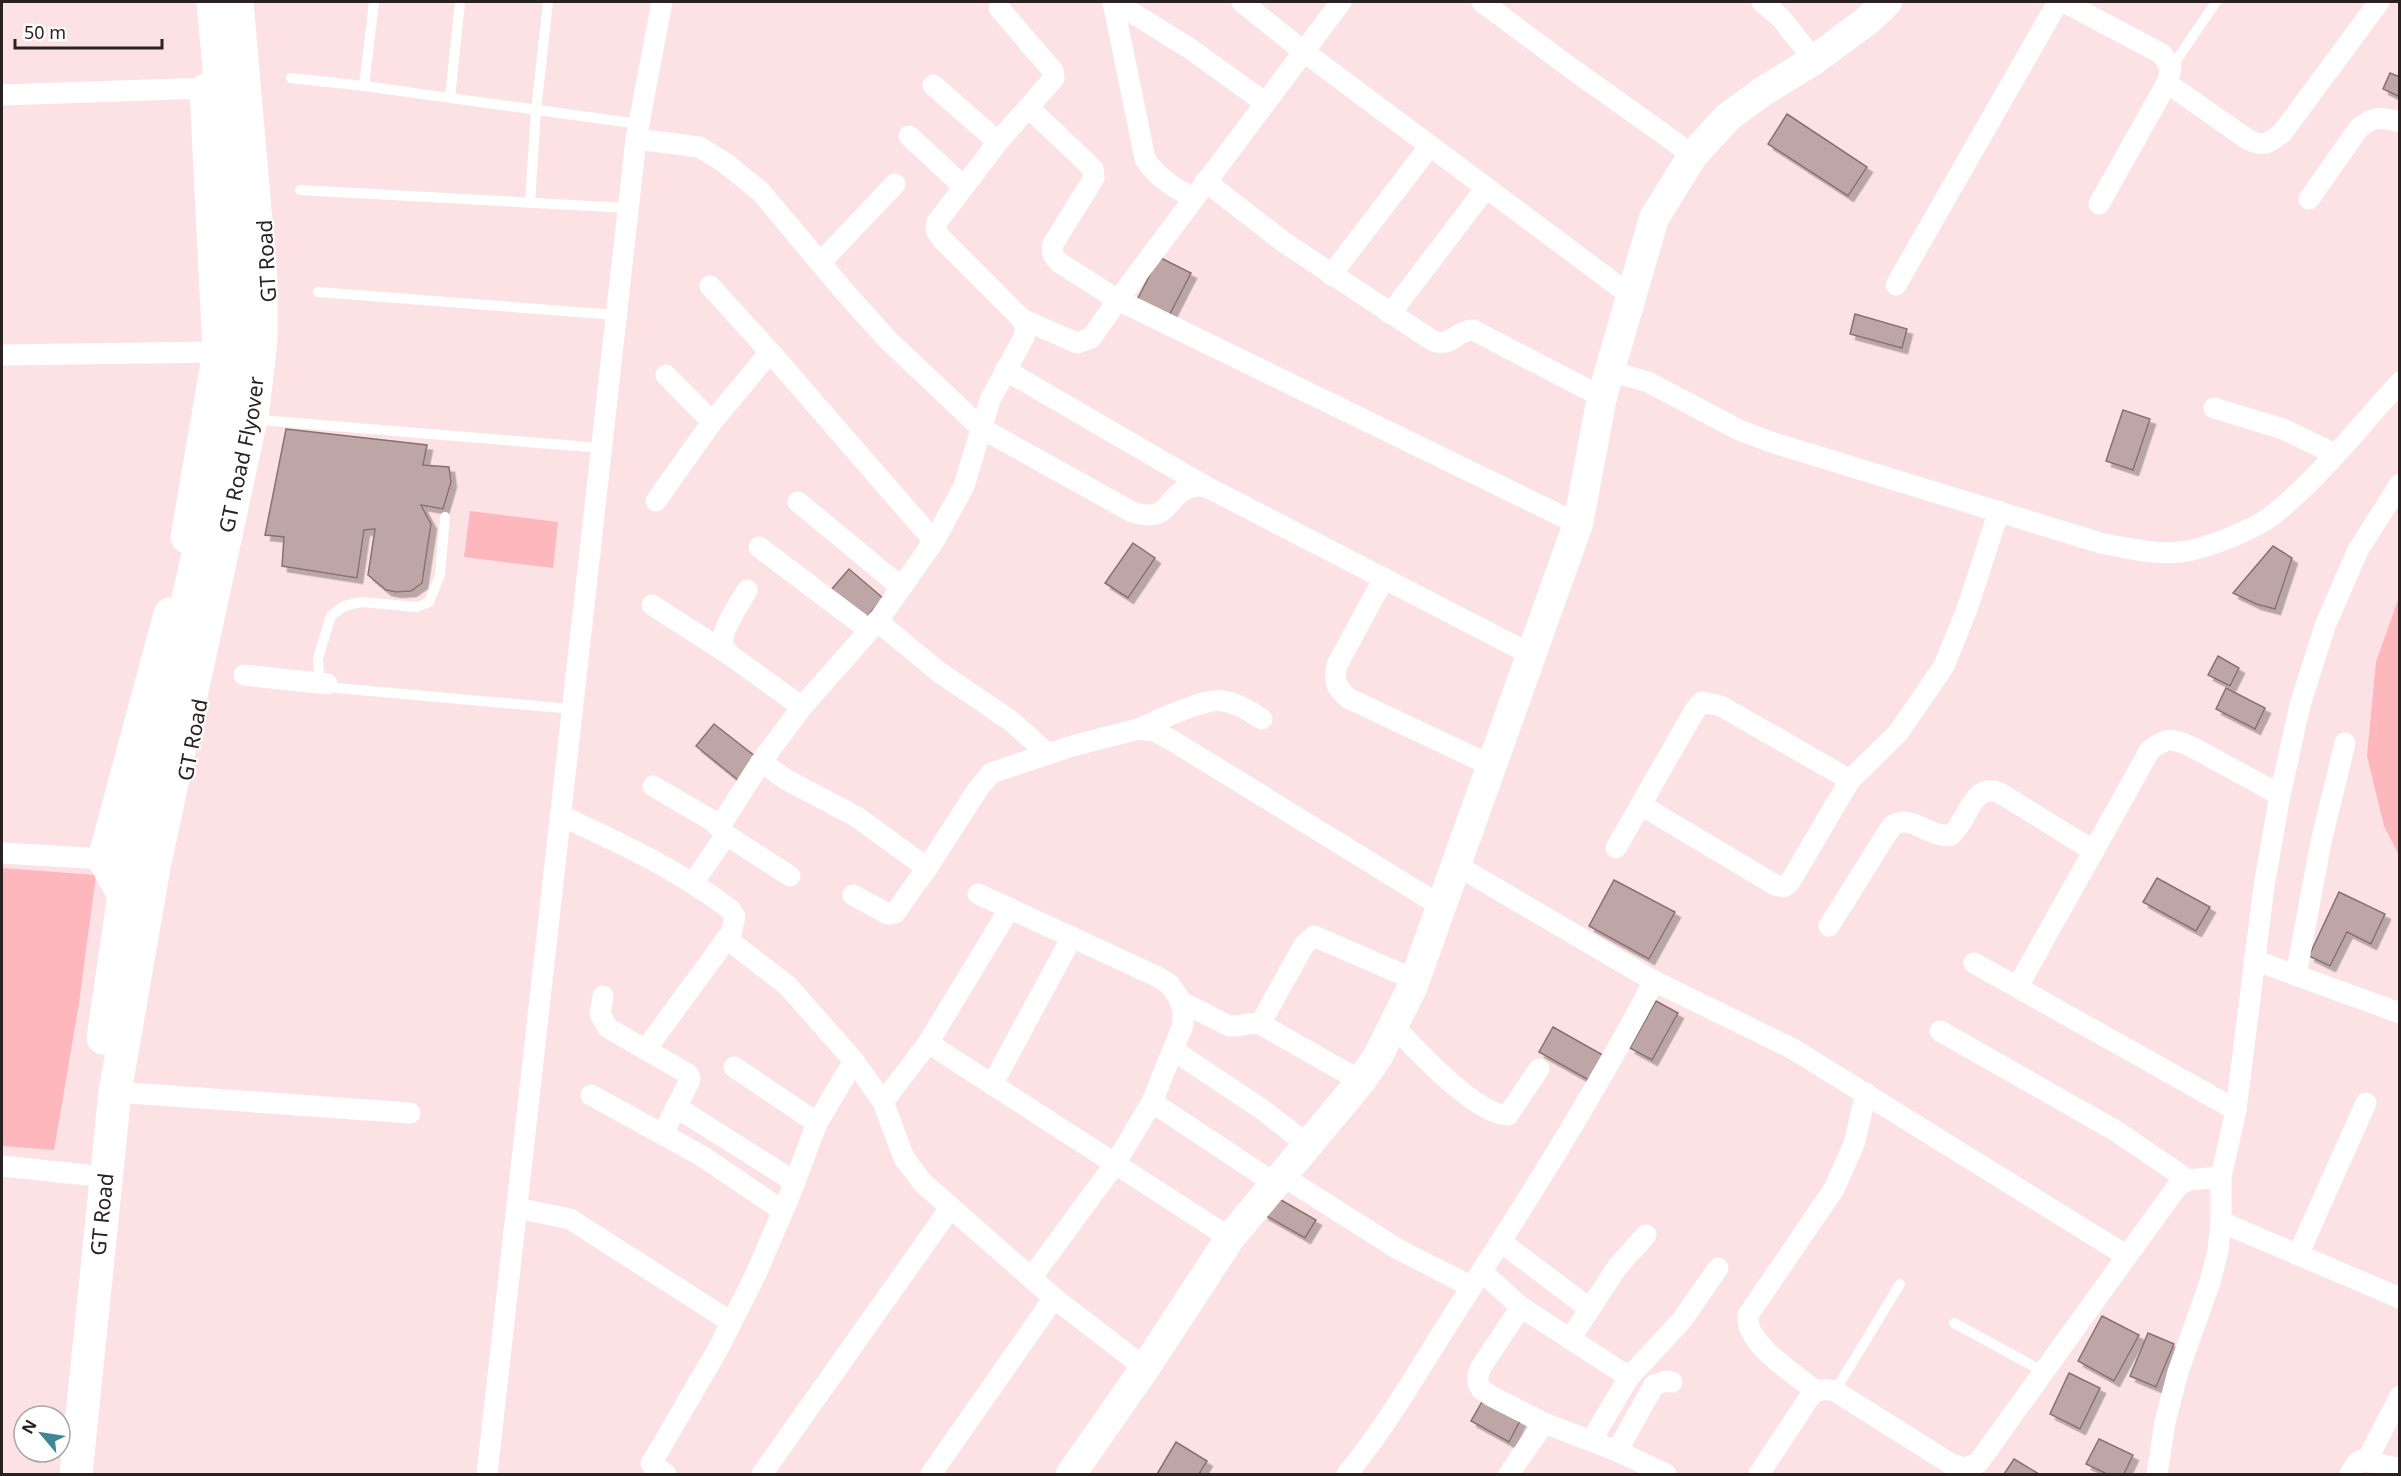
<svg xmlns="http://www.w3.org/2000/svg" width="2401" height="1476" font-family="'Noto Sans',sans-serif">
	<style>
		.green { fill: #fdb7bd }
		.building { fill: #bea6a7; stroke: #887173; stroke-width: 1.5; filter: url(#shadow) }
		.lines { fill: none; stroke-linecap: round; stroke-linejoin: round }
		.lane { stroke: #fff; stroke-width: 10 }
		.street { stroke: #fff; stroke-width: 21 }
		.secondary { stroke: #fff; stroke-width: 30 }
		.primary { stroke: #fff; stroke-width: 33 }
		.highway { stroke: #fff; stroke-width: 33 }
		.labels { text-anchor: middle; stroke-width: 4.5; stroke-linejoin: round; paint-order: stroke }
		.street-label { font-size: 21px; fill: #2a2122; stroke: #fff }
	</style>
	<defs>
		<filter id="shadow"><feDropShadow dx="5.5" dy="5.5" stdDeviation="0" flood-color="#0004"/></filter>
	</defs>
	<rect width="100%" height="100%" fill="#fce2e4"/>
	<!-- green -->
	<g class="green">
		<polygon points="470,511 558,522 553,568 464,557"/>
		<polygon points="2399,597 2399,855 2384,826 2367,756 2376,662"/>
		<polygon points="2,868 96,875 79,1003 54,1150 2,1146"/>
	</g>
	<!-- building -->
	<g class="building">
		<polygon points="2390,73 2400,77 2400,97 2383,89"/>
		<polygon points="1787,114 1867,167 1848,196 1768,144"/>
		<polygon points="1159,257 1191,273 1169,316 1137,300"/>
		<polygon points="1855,314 1907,329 1902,348 1850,334"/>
		<polygon points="2123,410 2150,419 2133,470 2106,461"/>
		<polygon points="286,429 427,445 423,465 449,467 451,482 443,509 421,505 431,524 422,583 411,591 396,592 386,590 368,575 375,529 364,530 357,578 282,566 284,537 265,535"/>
		<polygon points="1133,543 1155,558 1128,598 1105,583"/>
		<polygon points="2273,546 2292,558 2275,609 2256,604 2233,593"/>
		<polygon points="849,569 883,598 865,619 831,590"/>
		<polygon points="2218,656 2239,668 2230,686 2208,675"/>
		<polygon points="2226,688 2265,708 2255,729 2216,709"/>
		<polygon points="714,724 756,757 738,780 696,746"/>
		<polygon points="2157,878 2210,907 2196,931 2143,902"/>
		<polygon points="1614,880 1675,912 1649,959 1589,926"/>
		<polygon points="2339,892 2385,914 2371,944 2347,932 2330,966 2309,956"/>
		<polygon points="1656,1001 1678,1013 1652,1060 1630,1048"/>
		<polygon points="1553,1027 1608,1058 1594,1083 1539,1052"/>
		<polygon points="1274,1196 1316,1220 1305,1238 1263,1214"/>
		<polygon points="2102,1316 2139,1335 2114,1381 2078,1361"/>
		<polygon points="2148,1333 2174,1344 2156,1387 2130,1376"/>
		<polygon points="2069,1373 2100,1388 2080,1429 2050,1414"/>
		<polygon points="1483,1400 1520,1421 1509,1442 1471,1421"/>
		<polygon points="2099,1439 2133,1455 2124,1474 2107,1474 2086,1464"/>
		<polygon points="1176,1442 1207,1461 1199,1474 1157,1474"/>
		<polygon points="2014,1459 2039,1474 2004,1474"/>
	</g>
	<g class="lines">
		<!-- lane -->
		<g class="lane">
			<polyline points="2171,68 2216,2"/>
			<polyline points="291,78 364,86 639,124"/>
			<polyline points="364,86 374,2"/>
			<polyline points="450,98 460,2"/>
			<polyline points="300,190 628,208"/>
			<polyline points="530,203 536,110 548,2"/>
			<polyline points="318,292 616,315"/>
			<polyline points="260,420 601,448"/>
			<polyline points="445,517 440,575 429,602 417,607 362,602 344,606 331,616 318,658 319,674 327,684 336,688 572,709"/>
			<polyline points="1954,1323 2044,1372"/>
			<polyline points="1835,1391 1900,1284"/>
		</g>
		<!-- street -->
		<g class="street">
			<path d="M1113,2L1145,159C1158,178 1173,187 1193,198"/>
			<polyline points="1115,2 1189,48 1264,102"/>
			<polyline points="1242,2 1303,51 1630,295"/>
			<polyline points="1341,2 1118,300 1578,524"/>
			<polyline points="1482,2 1568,66 1693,155"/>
			<polyline points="1762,2 1781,18 1814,60"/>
			<polyline points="2064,2 2162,54 2171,68 2167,83 2099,204"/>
			<path d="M2167,83L2247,139C2264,148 2268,143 2282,133L2379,2"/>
			<polyline points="933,85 998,142"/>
			<polyline points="2,95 206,88"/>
			<polyline points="909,136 963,186"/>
			<path d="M636,139L699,147L724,162L761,192L843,290L887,339L981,428L1132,512C1172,524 1163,497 1191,487C1195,486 1201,487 1205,486L1530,654"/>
			<path d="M1205,181L1285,243L1433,341C1450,348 1457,330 1473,330L1602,397"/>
			<path d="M2309,199L2359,128C2373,116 2382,117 2400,122"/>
			<polyline points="820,263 895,184"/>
			<polyline points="1331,275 1430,146"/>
			<polyline points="1896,285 2058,2"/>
			<polyline points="710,286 770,352"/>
			<polyline points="1390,314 1486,188"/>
			<path d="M1022,319L1077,343L1091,338L1118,300L1060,263C1053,256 1051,253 1053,244L1094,178L1093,169L1086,162L1029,108"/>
			<polyline points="2,355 219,352"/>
			<polyline points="1005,370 1205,486"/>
			<path d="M1610,371L1648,382L1739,430L1771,442L2104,544C2129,548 2156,555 2181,552C2206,549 2254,530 2274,514C2321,476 2359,427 2400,382"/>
			<polyline points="666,375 712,422"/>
			<polyline points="2214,408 2283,429 2335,454"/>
			<polyline points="656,501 712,422 770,352 934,541"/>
			<polyline points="798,502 901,587"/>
			<polyline points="759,547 869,630"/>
			<path d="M1384,578L1337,665C1333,681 1336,687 1348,698L1492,766"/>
			<path d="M747,590C741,602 721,629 723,643C723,648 727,651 730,655L802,707"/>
			<polyline points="652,605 730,655"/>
			<polyline points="877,621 939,672 1011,721 1048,754"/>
			<polyline points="244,675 327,684"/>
			<path d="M1138,729C1157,721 1205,697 1223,701C1238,703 1250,712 1262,719"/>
			<polyline points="653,786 713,821 726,835 693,883"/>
			<polyline points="1641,805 1775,885 1784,887 1790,882 1850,780 1898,733 1944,666 1967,609 1999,511"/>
			<path d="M560,815C620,843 679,870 731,910L735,917L731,933L646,1049"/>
			<polyline points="720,826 761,762"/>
			<polyline points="726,835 790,876"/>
			<polyline points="1616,848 1695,710 1702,702 1721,706 1850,780"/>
			<polyline points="2,853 104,859"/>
			<polyline points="1456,865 1654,981 1793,1049 2127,1256 2177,1187 2188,1180 2221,1177"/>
			<polyline points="927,868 857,817 787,780 761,762 802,707 880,618 934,541 964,486 990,400 1024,337 1026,329 1022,319 941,238 936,230 937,222 998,142 1054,78 1053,71 999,8"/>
			<polyline points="978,894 1156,976 1169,984 1178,996 1183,1010 1183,1025 1152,1102 1115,1164 1031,1278"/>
			<polyline points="853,895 888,914 895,913 927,868 978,789 991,773 1072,746 1138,729 1154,731 1173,741 1441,906"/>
			<path d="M1829,926L1891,827C1910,811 1929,839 1951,835C1969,820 1972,781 2000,793L2094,851"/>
			<polyline points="727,939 788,986 854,1061 883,1102 904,1158 923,1183 1054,1298 1145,1368"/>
			<polyline points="2254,960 2400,1013"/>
			<polyline points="1974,963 2236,1110"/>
			<polyline points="2296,975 2321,842 2345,743"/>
			<path d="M2018,986L2150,750C2167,737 2172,738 2192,747L2280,795"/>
			<polyline points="603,996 600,1014 608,1028 688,1074 690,1079 688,1084 663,1134"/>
			<path d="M1180,1001L1229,1026C1240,1027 1249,1022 1260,1024L1361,1081"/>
			<polyline points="1260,1024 1304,945 1314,936 1415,980"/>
			<path d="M1393,1025C1414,1048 1477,1116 1508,1115L1539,1069"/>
			<polyline points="1940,1031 2116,1131 2188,1180"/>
			<polyline points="928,1043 1230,1238"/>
			<polyline points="1173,1050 1263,1110 1308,1145"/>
			<polyline points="734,1067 817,1123"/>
			<polyline points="992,1085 1072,937"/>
			<polyline points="115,1092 410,1113"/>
			<polyline points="591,1095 702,1156 783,1211"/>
			<polyline points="883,1102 928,1043 1010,908"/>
			<polyline points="1152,1102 1274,1183"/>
			<polyline points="676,1107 795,1182"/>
			<polyline points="2,1166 87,1175"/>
			<polyline points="1281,1175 1396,1248 1472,1287"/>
			<polyline points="517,1208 570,1219 731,1322"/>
			<polyline points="2221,1222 2400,1298"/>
			<polyline points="1501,1242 1590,1309"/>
			<polyline points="2298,1255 2366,1103"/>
			<polyline points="1482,1272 1521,1307 1629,1377"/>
			<polyline points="1521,1307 1481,1367 1478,1375 1478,1383 1481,1389 1491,1396 1544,1423 1617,1451 1666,1474"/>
			<polyline points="1570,1339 1618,1266 1646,1235"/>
			<path d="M1816,1391C1796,1375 1744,1343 1748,1315L1834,1189L1854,1144L1866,1093"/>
			<polyline points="1591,1441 1629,1377 1682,1320 1718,1268"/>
			<polyline points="1617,1451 1654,1385 1666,1381 1672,1382"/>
			<polyline points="2367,1460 2400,1396"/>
			<polyline points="487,1474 636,139 662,2"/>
			<polyline points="666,1474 651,1464 718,1349 755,1276 789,1197 817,1123 854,1061"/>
			<polyline points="762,1474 951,1207"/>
			<polyline points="931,1474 1054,1298"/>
			<path d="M1347,1474C1389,1423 1422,1364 1458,1308C1527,1201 1595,1094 1654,981"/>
			<polyline points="1509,1474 1544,1423"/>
			<path d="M1759,1474L1811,1395C1819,1389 1825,1389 1835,1391L1951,1464L1965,1468L1978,1463L2127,1256"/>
			<polyline points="2157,1474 2165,1422 2178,1372 2210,1282 2218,1251 2221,1222 2221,1177 2236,1110 2264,886 2280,795 2300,705 2325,626 2358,550 2400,484"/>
			<polyline points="2350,1474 2357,1463 2362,1460 2400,1469"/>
		</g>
		<!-- secondary -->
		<polyline class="secondary" points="1071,1474 1145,1368 1230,1238 1361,1081 1378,1056 1412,988 1578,524 1602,397 1654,218 1693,155 1728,117 1762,92 1814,60 1868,20 1887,2"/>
		<!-- primary -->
		<g class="primary">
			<polyline points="187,537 219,352 206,90"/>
			<polyline points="124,895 104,859 170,614"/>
		</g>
		<!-- highway -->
		<g class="highway">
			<polyline points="103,1038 124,895 230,406 238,339 238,280 213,2"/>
			<path id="s1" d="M76,1474L115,1092L155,862L253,410L261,340V279L237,2"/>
		</g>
	</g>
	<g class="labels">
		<!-- street labels -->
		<g class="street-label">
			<text transform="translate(267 261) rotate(-93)" y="7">GT Road</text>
			<text dy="7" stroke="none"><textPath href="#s1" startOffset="1034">GT Road Flyover</textPath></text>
			<text transform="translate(193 740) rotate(-79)" y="7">GT Road</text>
			<text dy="7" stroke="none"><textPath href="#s1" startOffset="261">GT Road</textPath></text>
		</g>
	</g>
	<!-- border -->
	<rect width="2401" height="1476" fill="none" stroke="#2a2122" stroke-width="6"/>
	<!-- north arrow -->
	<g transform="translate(42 1434) rotate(299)"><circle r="28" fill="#ffffff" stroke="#aaa6a7" stroke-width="1.5"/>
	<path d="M0-4.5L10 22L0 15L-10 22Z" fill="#428695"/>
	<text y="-9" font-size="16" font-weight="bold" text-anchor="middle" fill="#2a2122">N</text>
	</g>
	<!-- scale -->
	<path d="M15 39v9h147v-9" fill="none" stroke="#2a2122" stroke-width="3"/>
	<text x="24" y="39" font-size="18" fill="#2a2122" stroke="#ffffff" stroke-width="4.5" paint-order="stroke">50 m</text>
</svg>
